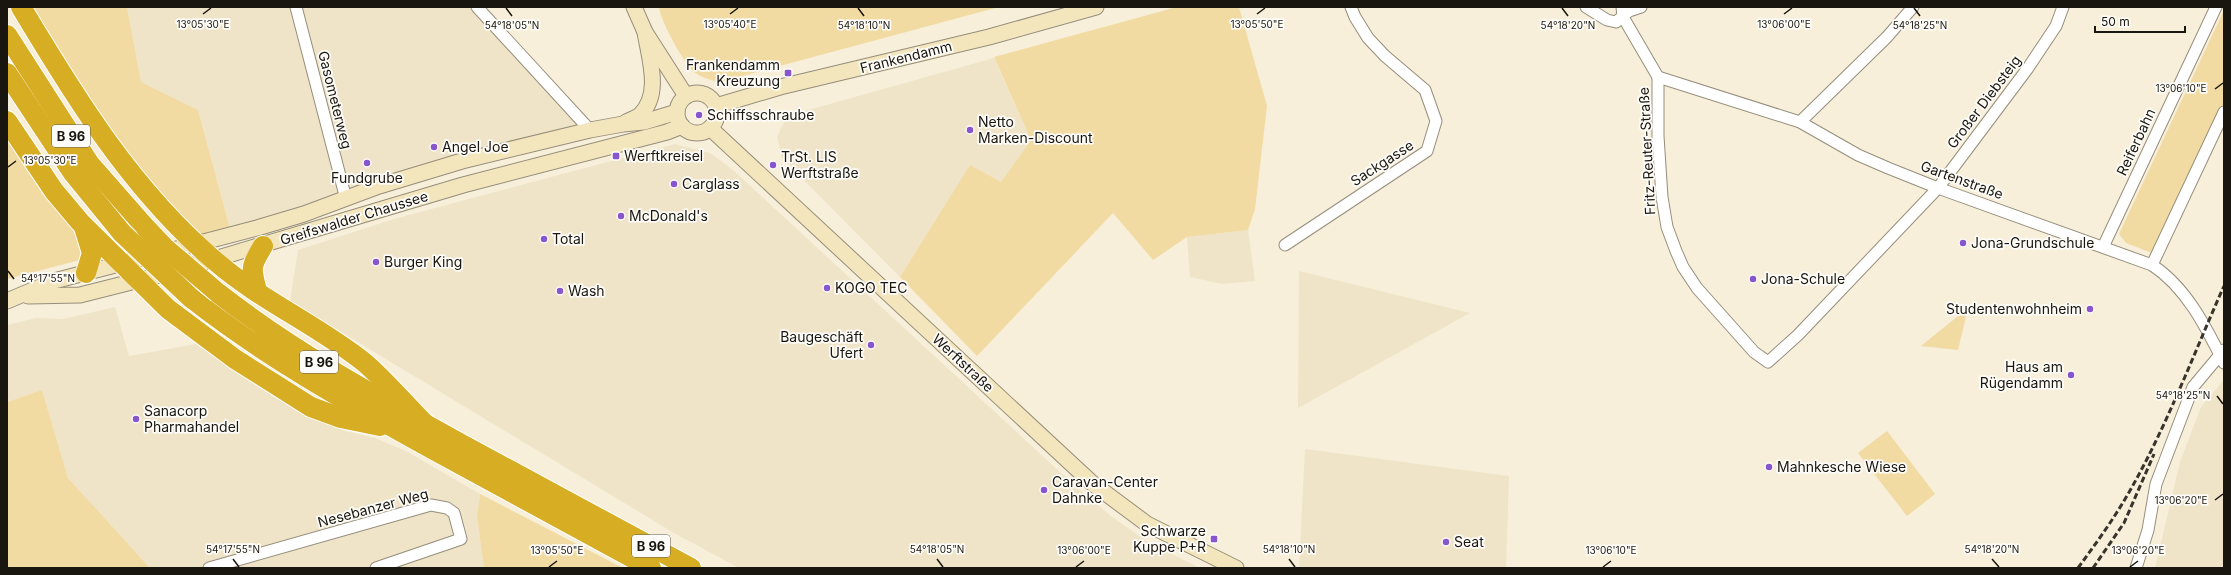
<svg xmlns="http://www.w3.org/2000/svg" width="2231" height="575" font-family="Inter,sans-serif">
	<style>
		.built { fill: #efe4c8 }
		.green { fill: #f1dba2 }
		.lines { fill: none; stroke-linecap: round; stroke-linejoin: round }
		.street-casing { stroke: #968e7b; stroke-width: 13 }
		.secondary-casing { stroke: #968e7b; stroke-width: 17 }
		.highway-casing { stroke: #fff; stroke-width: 22 }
		.street { stroke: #fff; stroke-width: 11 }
		.secondary { stroke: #f3e6bd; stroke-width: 15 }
		.highway { stroke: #d7ad23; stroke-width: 20 }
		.rail { stroke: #37342b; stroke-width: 3; stroke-dasharray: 6 3; stroke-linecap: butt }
		.highway-bridge-casing { stroke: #fff; stroke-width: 22; stroke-linecap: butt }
		.highway-bridge { stroke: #d7ad23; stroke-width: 20 }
		.ticks { fill: none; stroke: #19160f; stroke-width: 1.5 }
		.poi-dot { fill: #8755ce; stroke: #fefcf8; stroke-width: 1.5 }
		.labels { text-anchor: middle; stroke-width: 3.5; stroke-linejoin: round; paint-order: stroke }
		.shield { fill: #fefcf8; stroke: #5e5b55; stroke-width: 1 }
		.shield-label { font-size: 13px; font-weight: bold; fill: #19160f }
		.street-label { font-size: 14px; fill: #19160f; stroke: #fefcf8 }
		.poi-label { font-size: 14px; fill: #19160f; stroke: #fefcf8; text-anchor: start }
		.ticks-label { font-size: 10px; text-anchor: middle; fill: #19160f; stroke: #fefcf8; stroke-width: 3.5; stroke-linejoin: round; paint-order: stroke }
	</style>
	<rect width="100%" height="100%" fill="#f7efda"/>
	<!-- built -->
	<g class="built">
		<polygon points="127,7 477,7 590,130 232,236 198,110 141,82"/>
		<polygon points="994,58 1031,140 1001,182 970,166 900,277 782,158 777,137 787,116"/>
		<polygon points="675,144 710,153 733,170 1074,485 1112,517 1148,542 1200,568 739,568 674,533 290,301 298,250 394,219"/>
		<polygon points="1248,230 1255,281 1222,284 1190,277 1187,237"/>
		<polygon points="1299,271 1470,313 1298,408"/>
		<polygon points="115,307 129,356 196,344 274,397 308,416 345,431 375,438 406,451 480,494 477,517 484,568 150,568 68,478 42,390 7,402 7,325 36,318 63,319"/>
		<polygon points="2224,380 2224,568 2155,568 2180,462 2201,407"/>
		<polygon points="1305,449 1509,476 1506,568 1299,568"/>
	</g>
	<!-- green -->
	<g class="green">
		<polygon points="21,7 127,7 141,82 198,110 232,236 187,235"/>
		<path d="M659,7H999L720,82C710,80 702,78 694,72C684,64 660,20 659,7Z"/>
		<polygon points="1177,7 1239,7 1267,106 1255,209 1248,230 1187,237 1153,260 1113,213 977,356 900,277 970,165 1001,182 1031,140 994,57"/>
		<polygon points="2224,10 2224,106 2156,251 2152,253 2126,243 2119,234"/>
		<polygon points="7,135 77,230 85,251 80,260 7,279"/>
		<polygon points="1968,308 1958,350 1921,346"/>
		<polygon points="42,390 68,478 150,568 7,568 7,402"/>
		<polygon points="1887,431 1935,494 1907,516 1858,453"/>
		<polygon points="480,494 623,568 484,568 477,517"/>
	</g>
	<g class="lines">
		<defs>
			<g id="street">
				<polyline points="296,7 346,199"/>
				<polyline points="477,7 590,130"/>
				<polyline points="1586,7 1607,20 1616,22 1629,11 1641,7"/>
				<polyline points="1622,7 1623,17 1658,77 1658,136 1662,197 1667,227 1676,251 1683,267 1697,288 1754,352 1768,362 1798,335 1938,188 2028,68 2056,26 2063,7"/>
				<path d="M1658,77L1800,122L1858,155L1888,168L1938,188L2152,265C2186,287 2206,327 2224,363"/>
				<polyline points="1800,122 1887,37 1913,7"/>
				<polyline points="1285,245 1427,151 1436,121 1425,90 1385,56 1368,38 1355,17 1351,7"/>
				<polyline points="2103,247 2216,7"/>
				<polyline points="2152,265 2224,112"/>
				<polyline points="209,568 431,505 447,508 454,513 461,539 376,568"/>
				<polyline points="2136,568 2148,530 2156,484 2193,387 2224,350"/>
			</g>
			<g id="secondary">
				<polyline points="634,7 645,32 686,96"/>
				<circle cx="697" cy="113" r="20"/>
				<polyline points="716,106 780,87 989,37 1096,7"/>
				<path d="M626,122C630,120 636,118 640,115C662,94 649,58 645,32"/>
				<polyline points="710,128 1092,483 1147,524 1236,568"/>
				<polyline points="28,296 80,295 171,272 463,185 667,132 682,126"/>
				<polyline points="7,301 54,281 257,228 304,214 379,186 462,161 590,130 623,124 644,122 677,112"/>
			</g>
			<g id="highway">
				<path d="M21,7C76,99 132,190 215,261C260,300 319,326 365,363C386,381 405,404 424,423"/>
				<polyline points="7,35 89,163 146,228"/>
				<polyline points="7,73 73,173 122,233"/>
				<polyline points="7,121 54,191 80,222 168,309 235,359 311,407 341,418 380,426"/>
				<polyline points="84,227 92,253 86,273"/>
				<path d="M257,291C251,268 250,267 263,246"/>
				<path d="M218,293C295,353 380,399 465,446C540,487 616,527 691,568"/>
				<path d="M191,298C266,357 349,403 432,449C505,489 578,529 651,568"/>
			</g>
		</defs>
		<!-- street casing -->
		<use href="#street" class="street-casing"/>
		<!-- secondary casing -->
		<use href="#secondary" class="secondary-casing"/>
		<!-- highway casing -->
		<use href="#highway" class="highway-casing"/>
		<!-- street -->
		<use href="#street" class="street"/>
		<!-- secondary -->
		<use href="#secondary" class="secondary"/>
		<!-- highway -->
		<use href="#highway" class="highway"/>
		<!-- rail -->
		<g class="rail">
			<path d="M2078,568C2097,542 2116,516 2132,487C2168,423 2194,353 2224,286"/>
			<polyline points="2093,568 2124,523 2154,454"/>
		</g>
		<defs>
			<g id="highway-bridge">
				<polyline points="146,228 164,247 218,293"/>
				<polyline points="122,233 191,298"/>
			</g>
		</defs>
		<!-- highway-bridge casing -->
		<use href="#highway-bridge" class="highway-bridge-casing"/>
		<!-- highway-bridge -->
		<use href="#highway-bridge" class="highway-bridge"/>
	</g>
	<!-- ticks -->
	<path class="ticks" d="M506,8L512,16M858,8L864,16M1562,8L1568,16M1914,8L1920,16M203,14L211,8M730,14L738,8M1257,14L1265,8M1784,14L1792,8M2215,89L2223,83M8,167L16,161M8,271L14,279M2217,396L2223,404M2215,500L2223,494M233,559L239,567M937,559L943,567M1289,559L1295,567M1992,559L1999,567M549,567L557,561M1076,567L1084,561M1603,567L1611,561M2130,567L2138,561"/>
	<!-- markers -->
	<g class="poi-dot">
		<rect x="784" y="69" width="8" height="8" rx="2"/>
		<circle cx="699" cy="115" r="4"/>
		<circle cx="970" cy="130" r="4"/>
		<circle cx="434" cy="147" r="4"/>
		<rect x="612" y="152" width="8" height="8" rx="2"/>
		<circle cx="367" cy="163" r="4"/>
		<circle cx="773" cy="165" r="4"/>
		<circle cx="674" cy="184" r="4"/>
		<circle cx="621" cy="216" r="4"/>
		<circle cx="544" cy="239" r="4"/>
		<circle cx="1963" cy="243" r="4"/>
		<circle cx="376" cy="262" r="4"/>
		<circle cx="1753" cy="279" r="4"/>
		<circle cx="827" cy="288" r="4"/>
		<circle cx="560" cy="291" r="4"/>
		<circle cx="2090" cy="309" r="4"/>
		<circle cx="871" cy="345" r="4"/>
		<circle cx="2071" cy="375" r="4"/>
		<circle cx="136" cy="419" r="4"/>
		<circle cx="1769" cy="467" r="4"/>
		<circle cx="1044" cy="490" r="4"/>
		<rect x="1210" y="535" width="8" height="8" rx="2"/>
		<circle cx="1446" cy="542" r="4"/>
	</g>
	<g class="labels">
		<!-- shield labels -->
		<g class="shield">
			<rect x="52" y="125" width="38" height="22" rx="3"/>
			<rect x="300" y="351" width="38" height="22" rx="3"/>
			<rect x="632" y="535" width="38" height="22" rx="3"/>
		</g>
		<g class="shield-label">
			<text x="71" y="141">B 96</text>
			<text x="319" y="367">B 96</text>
			<text x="651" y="551">B 96</text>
		</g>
		<!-- street labels -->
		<g class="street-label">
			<text transform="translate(906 57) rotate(-14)" y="5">Frankendamm</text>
			<text transform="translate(335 100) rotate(76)" y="5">Gasometerweg</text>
			<text transform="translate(1984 102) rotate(-53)" y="5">Großer Diebsteig</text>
			<text transform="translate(2136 142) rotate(-65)" y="5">Reiferbahn</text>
			<text transform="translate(1647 151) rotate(-93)" y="5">Fritz-Reuter-Straße</text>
			<text transform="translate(1382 163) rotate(-33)" y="5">Sackgasse</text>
			<text transform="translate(1962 180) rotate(20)" y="5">Gartenstraße</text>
			<text transform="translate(354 218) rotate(-17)" y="5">Greifswalder Chaussee</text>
			<text transform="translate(963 363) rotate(43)" y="5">Werftstraße</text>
			<text transform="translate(373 508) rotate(-15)" y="5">Nesebanzer Weg</text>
		</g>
		<!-- poi labels -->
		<g class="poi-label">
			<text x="780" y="70" text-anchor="end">Frankendamm<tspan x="780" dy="16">Kreuzung</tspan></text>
			<text x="707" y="120">Schiffsschraube</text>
			<text x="978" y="127">Netto<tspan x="978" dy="16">Marken-Discount</tspan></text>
			<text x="442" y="152">Angel Joe</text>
			<text x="624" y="161">Werftkreisel</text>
			<text x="781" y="162">TrSt. LIS<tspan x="781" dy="16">Werftstraße</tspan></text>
			<text x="367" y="183" text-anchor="middle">Fundgrube</text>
			<text x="682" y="189">Carglass</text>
			<text x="629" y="221">McDonald's</text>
			<text x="552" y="244">Total</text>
			<text x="1971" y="248">Jona-Grundschule</text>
			<text x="384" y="267">Burger King</text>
			<text x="1761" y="284">Jona-Schule</text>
			<text x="835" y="293">KOGO TEC</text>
			<text x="568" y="296">Wash</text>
			<text x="2082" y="314" text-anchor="end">Studentenwohnheim</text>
			<text x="863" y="342" text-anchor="end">Baugeschäft<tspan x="863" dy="16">Ufert</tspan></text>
			<text x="2063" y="372" text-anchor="end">Haus am<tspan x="2063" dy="16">Rügendamm</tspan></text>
			<text x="144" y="416">Sanacorp<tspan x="144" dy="16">Pharmahandel</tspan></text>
			<text x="1777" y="472">Mahnkesche Wiese</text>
			<text x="1052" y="487">Caravan-Center<tspan x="1052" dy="16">Dahnke</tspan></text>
			<text x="1206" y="536" text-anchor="end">Schwarze<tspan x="1206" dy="16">Kuppe P+R</tspan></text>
			<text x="1454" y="547">Seat</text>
		</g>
	</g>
	<g class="ticks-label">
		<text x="203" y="28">13°05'30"E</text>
		<text x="730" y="28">13°05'40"E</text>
		<text x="1257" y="28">13°05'50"E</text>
		<text x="1784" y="28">13°06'00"E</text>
		<text x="512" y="29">54°18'05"N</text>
		<text x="864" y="29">54°18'10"N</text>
		<text x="1920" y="29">54°18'25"N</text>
		<text x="1568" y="29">54°18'20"N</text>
		<text x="2181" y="92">13°06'10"E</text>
		<text x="50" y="164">13°05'30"E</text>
		<text x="48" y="282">54°17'55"N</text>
		<text x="2183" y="399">54°18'25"N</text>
		<text x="2181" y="504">13°06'20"E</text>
		<text x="233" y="553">54°17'55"N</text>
		<text x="937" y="553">54°18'05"N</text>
		<text x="1289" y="553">54°18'10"N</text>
		<text x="1992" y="553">54°18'20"N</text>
		<text x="557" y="554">13°05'50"E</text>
		<text x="1084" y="554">13°06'00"E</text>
		<text x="1611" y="554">13°06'10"E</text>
		<text x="2138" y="554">13°06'20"E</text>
	</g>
	<!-- border -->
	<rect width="2231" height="575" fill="none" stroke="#19160f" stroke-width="16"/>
	<!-- scale -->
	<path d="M2095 26v6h90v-6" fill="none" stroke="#19160f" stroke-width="2"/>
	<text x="2101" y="26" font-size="12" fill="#19160f" stroke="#fefcf8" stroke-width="3" paint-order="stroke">50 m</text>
</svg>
